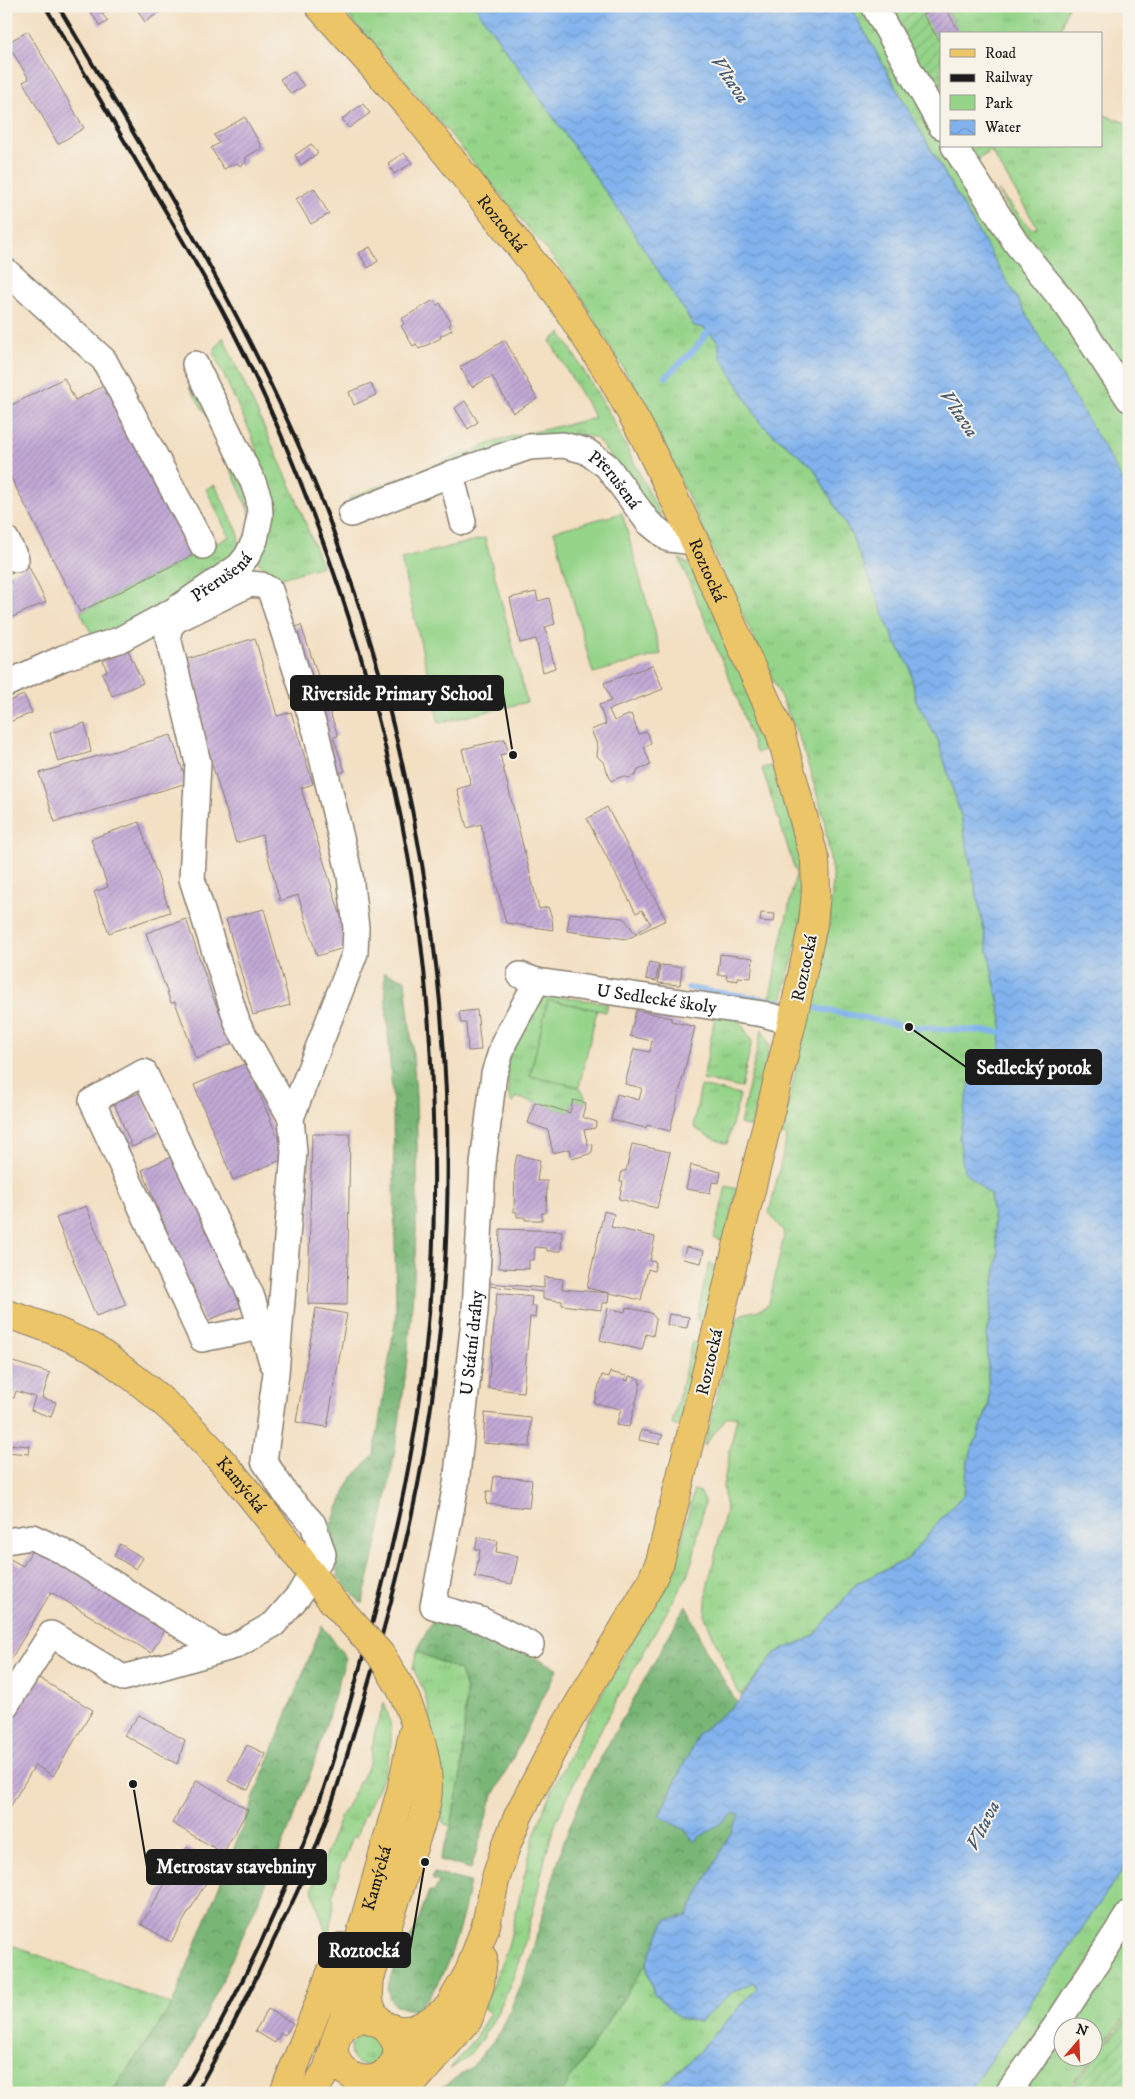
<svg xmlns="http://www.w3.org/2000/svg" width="1135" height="2099" font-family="'IM FELL DW Pica',serif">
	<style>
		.grass { fill: url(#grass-tufts); stroke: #597853 }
		.forest { fill: url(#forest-crowns); stroke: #4a6949 }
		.park { fill: #96d48a; stroke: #597853 }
		.garden { fill: url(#garden-furrows); stroke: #597853 }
		.water { fill: url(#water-waves); stroke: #4e6784 }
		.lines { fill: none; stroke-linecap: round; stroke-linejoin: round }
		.stream { stroke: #81b2ed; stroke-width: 6 }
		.building { fill: url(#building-hatch) }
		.minor-casing { stroke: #887e6f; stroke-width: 28 }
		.major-casing { stroke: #887e6f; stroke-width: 30 }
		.minor { stroke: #fff; stroke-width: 25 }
		.major { stroke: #edc569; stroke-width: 28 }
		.rail { stroke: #1c1c1c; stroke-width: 4 }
		.major-bridge-casing { stroke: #887e6f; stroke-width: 30; stroke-linecap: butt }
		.major-bridge { stroke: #edc569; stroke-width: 28 }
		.labels { text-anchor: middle; stroke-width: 4; stroke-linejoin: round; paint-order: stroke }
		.street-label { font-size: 18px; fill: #1c1c1c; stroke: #f7f3e8 }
		.water-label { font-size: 19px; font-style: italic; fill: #445870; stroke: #f7f3e8 }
		.leader { fill: none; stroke: #1c1c1c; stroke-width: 2 }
		.callout-dot { fill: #1c1c1c; stroke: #f7f3e8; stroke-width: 2 }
		.callout { fill: #1c1c1c; stroke: #1c1c1c; stroke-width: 2 }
		.callout-label { font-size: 19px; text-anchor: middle; font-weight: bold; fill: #fff }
	</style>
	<defs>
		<pattern id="grass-tufts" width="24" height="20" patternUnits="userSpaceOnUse" patternTransform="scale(1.25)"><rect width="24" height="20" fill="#96d48a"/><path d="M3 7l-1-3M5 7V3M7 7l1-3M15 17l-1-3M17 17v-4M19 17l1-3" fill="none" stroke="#81b576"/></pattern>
		<pattern id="forest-crowns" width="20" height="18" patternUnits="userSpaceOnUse" patternTransform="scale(1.25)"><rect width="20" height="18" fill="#78b676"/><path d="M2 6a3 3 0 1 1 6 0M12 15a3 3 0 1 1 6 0" fill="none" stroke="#629360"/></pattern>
		<pattern id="garden-furrows" width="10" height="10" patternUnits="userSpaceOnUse" patternTransform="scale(1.25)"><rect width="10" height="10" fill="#96d48a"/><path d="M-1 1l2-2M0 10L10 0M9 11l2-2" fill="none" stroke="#81b576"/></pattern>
		<pattern id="water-waves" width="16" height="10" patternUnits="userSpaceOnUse" patternTransform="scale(1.25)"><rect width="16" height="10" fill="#81b2ed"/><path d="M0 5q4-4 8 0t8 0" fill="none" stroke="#6f98cb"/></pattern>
		<pattern id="building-hatch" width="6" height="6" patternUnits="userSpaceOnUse" patternTransform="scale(1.25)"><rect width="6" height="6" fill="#c1a8d5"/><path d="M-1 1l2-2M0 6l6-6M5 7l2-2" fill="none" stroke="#a590b6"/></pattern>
	</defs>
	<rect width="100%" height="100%" fill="#f7f3e8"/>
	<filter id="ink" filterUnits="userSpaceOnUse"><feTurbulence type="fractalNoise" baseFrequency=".02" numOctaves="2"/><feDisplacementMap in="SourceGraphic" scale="10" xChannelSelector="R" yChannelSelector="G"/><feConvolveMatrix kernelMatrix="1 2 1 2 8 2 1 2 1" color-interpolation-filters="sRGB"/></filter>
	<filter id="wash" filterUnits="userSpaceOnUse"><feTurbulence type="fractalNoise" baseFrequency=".0096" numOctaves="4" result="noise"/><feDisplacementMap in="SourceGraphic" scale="20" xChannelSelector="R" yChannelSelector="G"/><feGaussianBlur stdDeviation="1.12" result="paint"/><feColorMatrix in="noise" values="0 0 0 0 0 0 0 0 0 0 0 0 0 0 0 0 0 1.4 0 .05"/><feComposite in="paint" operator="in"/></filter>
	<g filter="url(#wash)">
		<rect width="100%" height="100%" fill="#f3dfc2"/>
		<!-- grass -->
		<g class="grass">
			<path d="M339,6H475L626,221L694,326L704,328L718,341L720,355L761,424L813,467L851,534L895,642L910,666L916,701L938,740L961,816L1002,1020L998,1070L964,1171L990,1195L998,1253L987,1337L989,1405L968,1461L964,1494L939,1521L908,1559L857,1583L814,1636L775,1653L741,1696L733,1682L705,1617L707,1588L726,1510L723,1486L737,1416L727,1417L704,1446L737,1317C747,1310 760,1313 769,1304L784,1236L783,1231L769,1213L787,1136L782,1135L809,1007L829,925L833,880L824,818L801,741L663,442L639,395L572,281L400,74Z"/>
			<polygon points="850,6 869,6 941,136 941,146 947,146 1129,408 1129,491 1053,364"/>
			<polygon points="944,6 1068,6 1060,34 961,34"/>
			<polygon points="1101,114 1129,124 1129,386 1032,249 997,190 1032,229 1037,227 991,151 1000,146 1101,146"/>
			<path d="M561,333L609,413L661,516H656L596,438C556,424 488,456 449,470C417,481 384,493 352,505L349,498L502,439L595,418L550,341Z"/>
			<polygon points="223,337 294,493 322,566 278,579 256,560 256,469 260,461 251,434 213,352"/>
			<polygon points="196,385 241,472 252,519 209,418 189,388"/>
			<polygon points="215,485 238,532 239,554 226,566 116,630 93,636 80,612 229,537 206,489"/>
			<polygon points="679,558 695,569 735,658 771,747 756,753 736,694"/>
			<path d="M776,764C789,812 810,864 802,915C798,942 789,970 783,997L776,1005H771L770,996L796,873L762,768Z"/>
			<polygon points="545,995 608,1003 606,1012 548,1000 530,1076 579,1087 587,1099 586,1103 573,1100 570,1113 516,1097 513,1104 509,1097 506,1056"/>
			<polygon points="715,1016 738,1019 752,1041 741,1088 703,1080"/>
			<polygon points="762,1029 769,1045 767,1061 751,1127 740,1124"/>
			<polygon points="701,1086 740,1095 727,1144 709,1137 695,1128 694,1122"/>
			<polygon points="726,1186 737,1189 725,1241 714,1238"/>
			<polygon points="709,1264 718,1266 705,1322 696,1320"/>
			<polygon points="692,1342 700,1344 680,1427 672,1425"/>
			<path d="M694,1490L700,1492L705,1500L693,1558L686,1578C643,1654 597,1730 561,1811C544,1848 540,1888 529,1927C520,1962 507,1998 488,2029C477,2046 468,2059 450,2069L477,2035L490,2013L483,2008L508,1947L533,1839L548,1798L586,1722L671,1573L680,1548Z"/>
			<polygon points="417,1651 460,1671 466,1690 462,1769 451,1826 443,1823 429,1709 423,1689 413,1668"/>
			<path d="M384,1703C406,1755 372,1790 356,1837L353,1836L344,1862L342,1861L338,1873L340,1874L332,1897L334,1899L329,1943L312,1889L341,1816L369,1764L375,1732Z"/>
			<polygon points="1129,1861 1129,1903 1000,2093 968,2093"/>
			<polygon points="1129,1931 1129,2012 1065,2093 1020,2093 1062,2029 1062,2056 1092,2056 1092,2026 1064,2026"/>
			<polygon points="6,1943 172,2005 111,2093 6,2093"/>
			<polygon points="646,1964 654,1994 700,2022 733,1992 753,1982 757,1988 690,2061 654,2093 561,2093"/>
			<circle cx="365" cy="2050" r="15"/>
		</g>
		<!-- forest -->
		<g class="forest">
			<path d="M384,972L405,980C409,1019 414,1058 416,1097C422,1267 406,1440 362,1604L338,1577L330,1527L350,1481L374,1454L396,1316L393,1107Z"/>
			<polygon points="686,1605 704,1647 737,1703 699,1733 659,1816 685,1830 694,1841 735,1812 741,1814 687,1916 666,1920 646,1964 561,2093 433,2093 472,2067 501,2031 526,1973 564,1841 590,1777"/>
			<polygon points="435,1615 558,1668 491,1801 471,1869 440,1860 451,1826 462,1769 466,1690 460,1671 417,1651"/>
			<path d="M322,1625L346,1658C332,1701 321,1746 305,1788C266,1893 216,1992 168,2093H111L172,2005Z"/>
			<path d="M434,1873L470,1882C463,1918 447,1988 415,2010C360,2007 405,1953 415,1928C420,1916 424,1904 429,1891L434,1892L439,1882L432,1879Z"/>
		</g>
		<!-- park -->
		<g class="park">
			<polygon points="622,513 661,654 593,673 554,531"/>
			<polygon points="485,538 527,702 439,723 401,559"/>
			<polygon points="548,1000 597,1010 579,1087 530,1076"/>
		</g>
		<!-- garden -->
		<g class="garden">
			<polygon points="879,6 941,6 924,15 941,43 941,115"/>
			<polygon points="959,146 1000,146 970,164"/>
			<polygon points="1129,2015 1129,2093 1067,2093"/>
		</g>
		<!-- water -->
		<polygon class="water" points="475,6 850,6 939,164 1129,491 1129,1861 968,2093 654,2093 690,2061 757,1988 753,1982 733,1992 700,2022 680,2018 654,1994 646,1964 666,1920 687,1916 740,1815 735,1813 694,1841 685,1830 659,1816 699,1733 737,1703 775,1653 814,1636 857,1583 908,1559 939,1521 964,1494 968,1461 989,1405 987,1337 998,1253 990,1195 964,1171 959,1138 970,1081 998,1070 1002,1020 961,816 938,740 916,701 910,666 895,642 851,534 813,467 761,424 720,355 718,341 704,328 694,326 626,221"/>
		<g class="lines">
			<!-- stream -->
			<g class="stream">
				<polyline points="666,377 695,349 708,332"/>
				<polyline points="688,988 789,1003"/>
				<polyline points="801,1005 909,1027 1001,1032 1008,1030"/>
			</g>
		</g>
		<g id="blocks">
			<!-- building -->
			<g class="building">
				<polygon points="87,6 113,6 102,14 108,21 100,26"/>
				<polygon points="135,6 169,6 145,22"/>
				<polygon points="941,6 944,6 961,34 941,34 941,43 923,15"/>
				<polygon points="28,31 84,128 58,144 23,82 29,79 7,43"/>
				<polygon points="293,71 304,86 291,94 280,79"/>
				<polygon points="363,104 370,113 349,128 342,119"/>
				<polygon points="245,117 262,148 246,157 246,162 241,166 236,163 224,169 211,148 219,143 214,135"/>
				<polygon points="311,144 318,153 301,165 295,155"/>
				<polygon points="404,153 412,163 394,174 388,163"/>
				<polygon points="314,188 329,214 311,224 296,199"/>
				<polygon points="370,247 378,261 368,268 359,253"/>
				<polygon points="434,300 437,305 440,303 451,323 449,325 452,330 440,336 441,338 419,349 416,344 413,346 401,326 404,324 401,319"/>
				<polygon points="505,340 537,399 513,413 492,376 472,387 460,367"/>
				<polygon points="64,378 75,400 110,383 197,553 80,612 6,468 6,408"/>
				<polygon points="371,383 376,395 354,405 349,392"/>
				<polygon points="465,401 478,422 468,429 455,408"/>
				<polygon points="28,565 46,602 6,620 6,585 11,583 7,575"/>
				<polygon points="536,592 538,601 549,598 555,624 545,627 555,668 543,672 536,639 520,643 510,598"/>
				<polygon points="301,625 338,736 333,737 345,771 333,776 285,631"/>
				<polygon points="255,638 277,716 291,712 313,784 301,788 350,946 317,956 298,895 280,901 262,835 236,843 211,761 202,764 181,661"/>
				<polygon points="128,650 143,683 112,696 102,673 107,671 103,661"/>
				<polygon points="653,665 663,689 609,710 614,721 631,714 639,734 646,732 648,733 651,743 644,747 651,765 638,770 636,775 628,778 623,776 611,781 604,763 597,756 598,747 591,730 606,724 599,705 611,701 604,683"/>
				<polygon points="24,695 32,713 9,722 6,716 6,702"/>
				<polygon points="85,723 91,752 58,762 50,733"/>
				<polygon points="171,735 187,783 55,822 39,773"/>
				<polygon points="505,739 508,753 500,755 539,909 548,907 552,918 553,930 506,923 481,824 467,828 457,789 471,785 462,749"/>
				<polygon points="607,807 666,920 627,939 567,931 570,913 624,918 635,933 651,924 642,910 636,913 587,819"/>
				<polygon points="139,822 170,912 109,933 94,892 108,887 91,839"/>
				<polygon points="264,909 290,1005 253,1015 226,919"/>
				<polygon points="761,913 775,914 774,922 760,921"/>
				<polygon points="186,919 212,995 233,1043 196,1059 175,1002 171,1003 146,933"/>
				<polygon points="720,954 753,958 751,978 738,977 738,981 726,979 727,975 718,975"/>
				<polygon points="649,962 659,964 656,981 646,979"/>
				<polygon points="660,965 682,967 680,985 658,983"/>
				<polygon points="477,1010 481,1050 468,1051 466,1023 461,1023 459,1012"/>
				<polygon points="636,1010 671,1018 671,1021 695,1027 670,1131 647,1125 646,1128 611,1120 617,1094 639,1100 642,1088 625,1084 634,1049 650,1052 652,1041 630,1036"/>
				<polygon points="247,1063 286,1158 233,1180 194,1085"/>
				<polygon points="141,1092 159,1135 132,1147 114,1103"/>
				<polygon points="573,1100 586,1103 582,1117 597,1122 595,1128 584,1130 588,1145 593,1144 592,1152 589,1154 572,1159 570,1149 553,1153 548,1130 528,1123 535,1102 570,1113"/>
				<polygon points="312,1134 350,1134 347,1305 308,1304"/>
				<polygon points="632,1144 670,1152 657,1208 619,1199 623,1182 620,1181 622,1171 626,1171"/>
				<polygon points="178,1154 241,1307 204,1322 142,1170"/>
				<polygon points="517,1155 540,1160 537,1181 547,1181 546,1213 542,1213 542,1220 525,1220 525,1217 517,1217 517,1212 514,1212 515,1164"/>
				<polygon points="691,1165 721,1172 719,1183 712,1182 710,1193 686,1189"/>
				<polygon points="86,1206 126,1305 96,1316 56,1218"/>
				<polygon points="604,1211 614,1214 611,1227 655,1237 650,1261 656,1262 654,1271 648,1269 641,1300 587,1288"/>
				<polygon points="500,1229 562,1231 561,1251 547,1251 547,1248 535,1247 534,1260 529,1260 529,1269 499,1268"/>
				<polygon points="686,1247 704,1251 701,1263 683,1259"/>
				<polygon points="544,1277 563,1279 562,1289 609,1293 608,1303 602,1303 601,1310 562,1305 562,1301 543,1299 543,1292 489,1286 489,1283 544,1288"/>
				<polygon points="497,1293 532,1297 531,1306 536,1306 535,1318 530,1317 523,1392 488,1388"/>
				<polygon points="626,1307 651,1313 656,1319 653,1336 646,1334 642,1350 600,1340 608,1308 625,1312"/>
				<polygon points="316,1308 347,1314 327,1427 296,1422"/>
				<polygon points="669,1314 689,1317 687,1328 667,1325"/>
				<polygon points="6,1360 50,1373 42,1398 56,1402 51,1417 31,1410 35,1397 16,1391 14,1398 6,1396"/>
				<polygon points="610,1372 626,1376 625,1380 628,1381 629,1376 640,1379 639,1383 641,1383 629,1427 616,1425 621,1409 594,1403 602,1375 609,1377"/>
				<polygon points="485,1413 531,1418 530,1447 483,1443"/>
				<polygon points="641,1430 663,1435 659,1444 639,1440"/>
				<polygon points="6,1444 30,1446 29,1454 6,1452"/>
				<polygon points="494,1476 532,1480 529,1508 486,1504 487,1491 492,1491"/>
				<polygon points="478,1537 498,1541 496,1552 518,1556 512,1584 475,1577 480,1550 475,1549"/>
				<polygon points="120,1544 143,1558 136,1569 114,1556"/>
				<polygon points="35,1545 168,1625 151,1653 51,1592 6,1667 6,1565 10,1559 23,1566"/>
				<polygon points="34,1675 93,1710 53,1776 35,1765 6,1814 6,1721"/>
				<polygon points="139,1715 185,1740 177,1764 124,1735"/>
				<polygon points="247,1745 266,1754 248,1790 228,1781"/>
				<polygon points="197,1780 248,1810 223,1853 172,1823"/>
				<polygon points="187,1847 217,1864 171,1942 141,1924"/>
				<polygon points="268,2009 293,2023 285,2035 281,2033 275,2043 255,2031"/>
			</g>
		</g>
	</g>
	<g filter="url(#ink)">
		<use href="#blocks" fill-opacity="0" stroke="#887e6f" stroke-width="1"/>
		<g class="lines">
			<defs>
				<g id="minor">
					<polyline points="874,6 941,126"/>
					<polyline points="954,146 1016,243 1068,307 1129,399"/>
					<polyline points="6,271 104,360 203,546"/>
					<polyline points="451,474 463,522"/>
					<path id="s1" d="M351,514L451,474L529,447L563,445L586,451L607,466L648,522L669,539L695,542"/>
					<polyline points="6,539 16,559"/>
					<path id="s2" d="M6,684L63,658L119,640L173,611L239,566L247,556L255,540L260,516L259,499L253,482L195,364"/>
					<path id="s3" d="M520,975L537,981L763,1014L792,1022"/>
					<polyline points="261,1327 202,1339 92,1101 144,1072 251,1295 272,1362"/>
					<polyline points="6,1541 32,1537 60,1550 220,1650"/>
					<path id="s4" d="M531,1645L481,1620L433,1606L456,1484L475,1311L483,1164L494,1074L504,1042L537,981"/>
					<polyline points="6,1705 51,1634 123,1678 235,1646 274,1624 299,1595 323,1554 313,1524 285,1493 264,1461 276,1373 294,1152 291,1118 238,1025 192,879 198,763 168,637 169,628 176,620 249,584 261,585 270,590 316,732 350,876 356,928 355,953 291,1118"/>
					<polyline points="1008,2093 1055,2027 1129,1913"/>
				</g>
				<g id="major">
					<path id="s5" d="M319,6L411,109L466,178L557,293L613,379L645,438L695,542L780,732L815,860L816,891L813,924L792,1022L660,1562L649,1586L559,1737L519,1814L506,1846L495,1881L486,1925L469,1972L429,2041L413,2056L385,2073"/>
					<path id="s6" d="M6,1314C35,1322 64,1334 91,1347C102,1353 112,1362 122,1369C207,1429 267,1517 330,1598"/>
					<path d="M400,1687C414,1716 428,1755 428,1788C428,1801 424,1814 420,1826L370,1978C369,1990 367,2001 373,2012C384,2030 409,2042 391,2068C365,2099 313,2061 343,2028C365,2004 384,2033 406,2030C421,2029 434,2018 447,2009"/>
					<path id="s7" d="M338,2034L344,2017L347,1983L401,1791L413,1733"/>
					<polyline points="284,2093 341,1947"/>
					<polyline points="312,2093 327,2070 335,2043"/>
					<polyline points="404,2093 468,2020 480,1985 483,1958"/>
				</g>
			</defs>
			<!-- minor casing -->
			<use href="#minor" class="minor-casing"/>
			<!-- major casing -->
			<use href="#major" class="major-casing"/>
			<!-- minor -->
			<use href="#minor" class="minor"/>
			<!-- major -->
			<use href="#major" class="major"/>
			<!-- rail -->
			<g class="rail">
				<path d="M45,6C86,76 128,147 169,217C187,249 207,281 224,314C260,382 291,455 318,528C374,680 414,841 427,1003C432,1055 433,1107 434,1159C435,1255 429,1352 412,1447C399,1523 380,1599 358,1674C347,1713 336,1752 323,1791C288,1892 236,2001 181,2093"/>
				<path d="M58,6C156,171 259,336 328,517C439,810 476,1136 425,1446C411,1530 389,1613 365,1695C347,1755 330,1816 305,1874C295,1898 283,1921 272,1944C249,1995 224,2044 196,2093"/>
			</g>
			<defs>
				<polyline id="major-bridge" points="330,1598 381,1655 400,1687"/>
			</defs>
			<!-- major-bridge casing -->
			<use href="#major-bridge" class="major-bridge-casing"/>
			<!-- major-bridge -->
			<use href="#major-bridge" class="major-bridge"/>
		</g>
	</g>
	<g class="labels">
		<!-- street labels -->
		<g class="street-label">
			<text dy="6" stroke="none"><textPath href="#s5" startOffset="284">Roztocká</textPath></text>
			<text dy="6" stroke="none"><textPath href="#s1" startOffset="289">Přerušená</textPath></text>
			<text dy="6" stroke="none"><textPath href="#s5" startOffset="689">Roztocká</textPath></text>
			<text dy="6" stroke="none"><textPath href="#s2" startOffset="242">Přerušená</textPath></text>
			<text transform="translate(804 968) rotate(-78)" y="6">Roztocká</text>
			<text dy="6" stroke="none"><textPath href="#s3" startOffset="139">U Sedlecké školy</textPath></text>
			<text dy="6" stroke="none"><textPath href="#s4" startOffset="372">U Státní dráhy</textPath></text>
			<text transform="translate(709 1362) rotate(-77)" y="6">Roztocká</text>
			<text dy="6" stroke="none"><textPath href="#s6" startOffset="296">Kamýcká</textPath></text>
			<text dy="6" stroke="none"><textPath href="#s7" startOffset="161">Kamýcká</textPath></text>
		</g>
		<!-- water labels -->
		<g class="water-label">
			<text transform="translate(731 79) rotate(56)" y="7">Vltava</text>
			<text transform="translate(960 413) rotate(56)" y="7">Vltava</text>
			<text transform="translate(982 1825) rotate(-63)" y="7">Vltava</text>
		</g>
	</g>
	<!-- callouts -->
	<path class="leader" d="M513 755L503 693M909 1027L966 1067M133 1784L147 1867M425 1862L410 1950"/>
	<g class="callout-dot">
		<circle cx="513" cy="755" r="5"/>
		<circle cx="909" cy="1027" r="5"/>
		<circle cx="133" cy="1784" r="5"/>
		<circle cx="425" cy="1862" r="5"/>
	</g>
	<g class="callout">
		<rect x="291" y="676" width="212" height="34" rx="5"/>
		<rect x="966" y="1050" width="135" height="34" rx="5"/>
		<rect x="147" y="1850" width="179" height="34" rx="5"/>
		<rect x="319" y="1933" width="91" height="34" rx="5"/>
	</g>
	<g class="callout-label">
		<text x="397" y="700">Riverside Primary School</text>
		<text x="1034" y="1074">Sedlecký potok</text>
		<text x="236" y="1873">Metrostav stavebniny</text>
		<text x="364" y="1957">Roztocká</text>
	</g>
	<!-- margin -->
	<rect width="1135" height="2099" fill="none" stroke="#f7f3e8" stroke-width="25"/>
	<!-- legend -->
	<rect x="940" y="32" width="162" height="115" fill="#f7f3e8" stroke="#9f9d96"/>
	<rect x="950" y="49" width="25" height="8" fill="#edc569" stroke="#9f9d96"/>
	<text x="985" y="58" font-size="15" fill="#1c1c1c">Road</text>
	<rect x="950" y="74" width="25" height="8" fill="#1c1c1c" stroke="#9f9d96"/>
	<text x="985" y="82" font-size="15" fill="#1c1c1c">Railway</text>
	<rect x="950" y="95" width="25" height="15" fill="#96d48a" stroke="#9f9d96"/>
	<text x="985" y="108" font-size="15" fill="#1c1c1c">Park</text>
	<rect x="950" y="120" width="25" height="15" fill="url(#water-waves)" stroke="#9f9d96"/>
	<text x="985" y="132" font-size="15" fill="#1c1c1c">Water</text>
	<!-- north arrow -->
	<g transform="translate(1078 2042) rotate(19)"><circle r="24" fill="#f7f3e8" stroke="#9f9d96"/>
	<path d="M0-4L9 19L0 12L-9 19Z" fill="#c8321e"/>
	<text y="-8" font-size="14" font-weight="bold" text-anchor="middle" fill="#1c1c1c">N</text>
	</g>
</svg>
